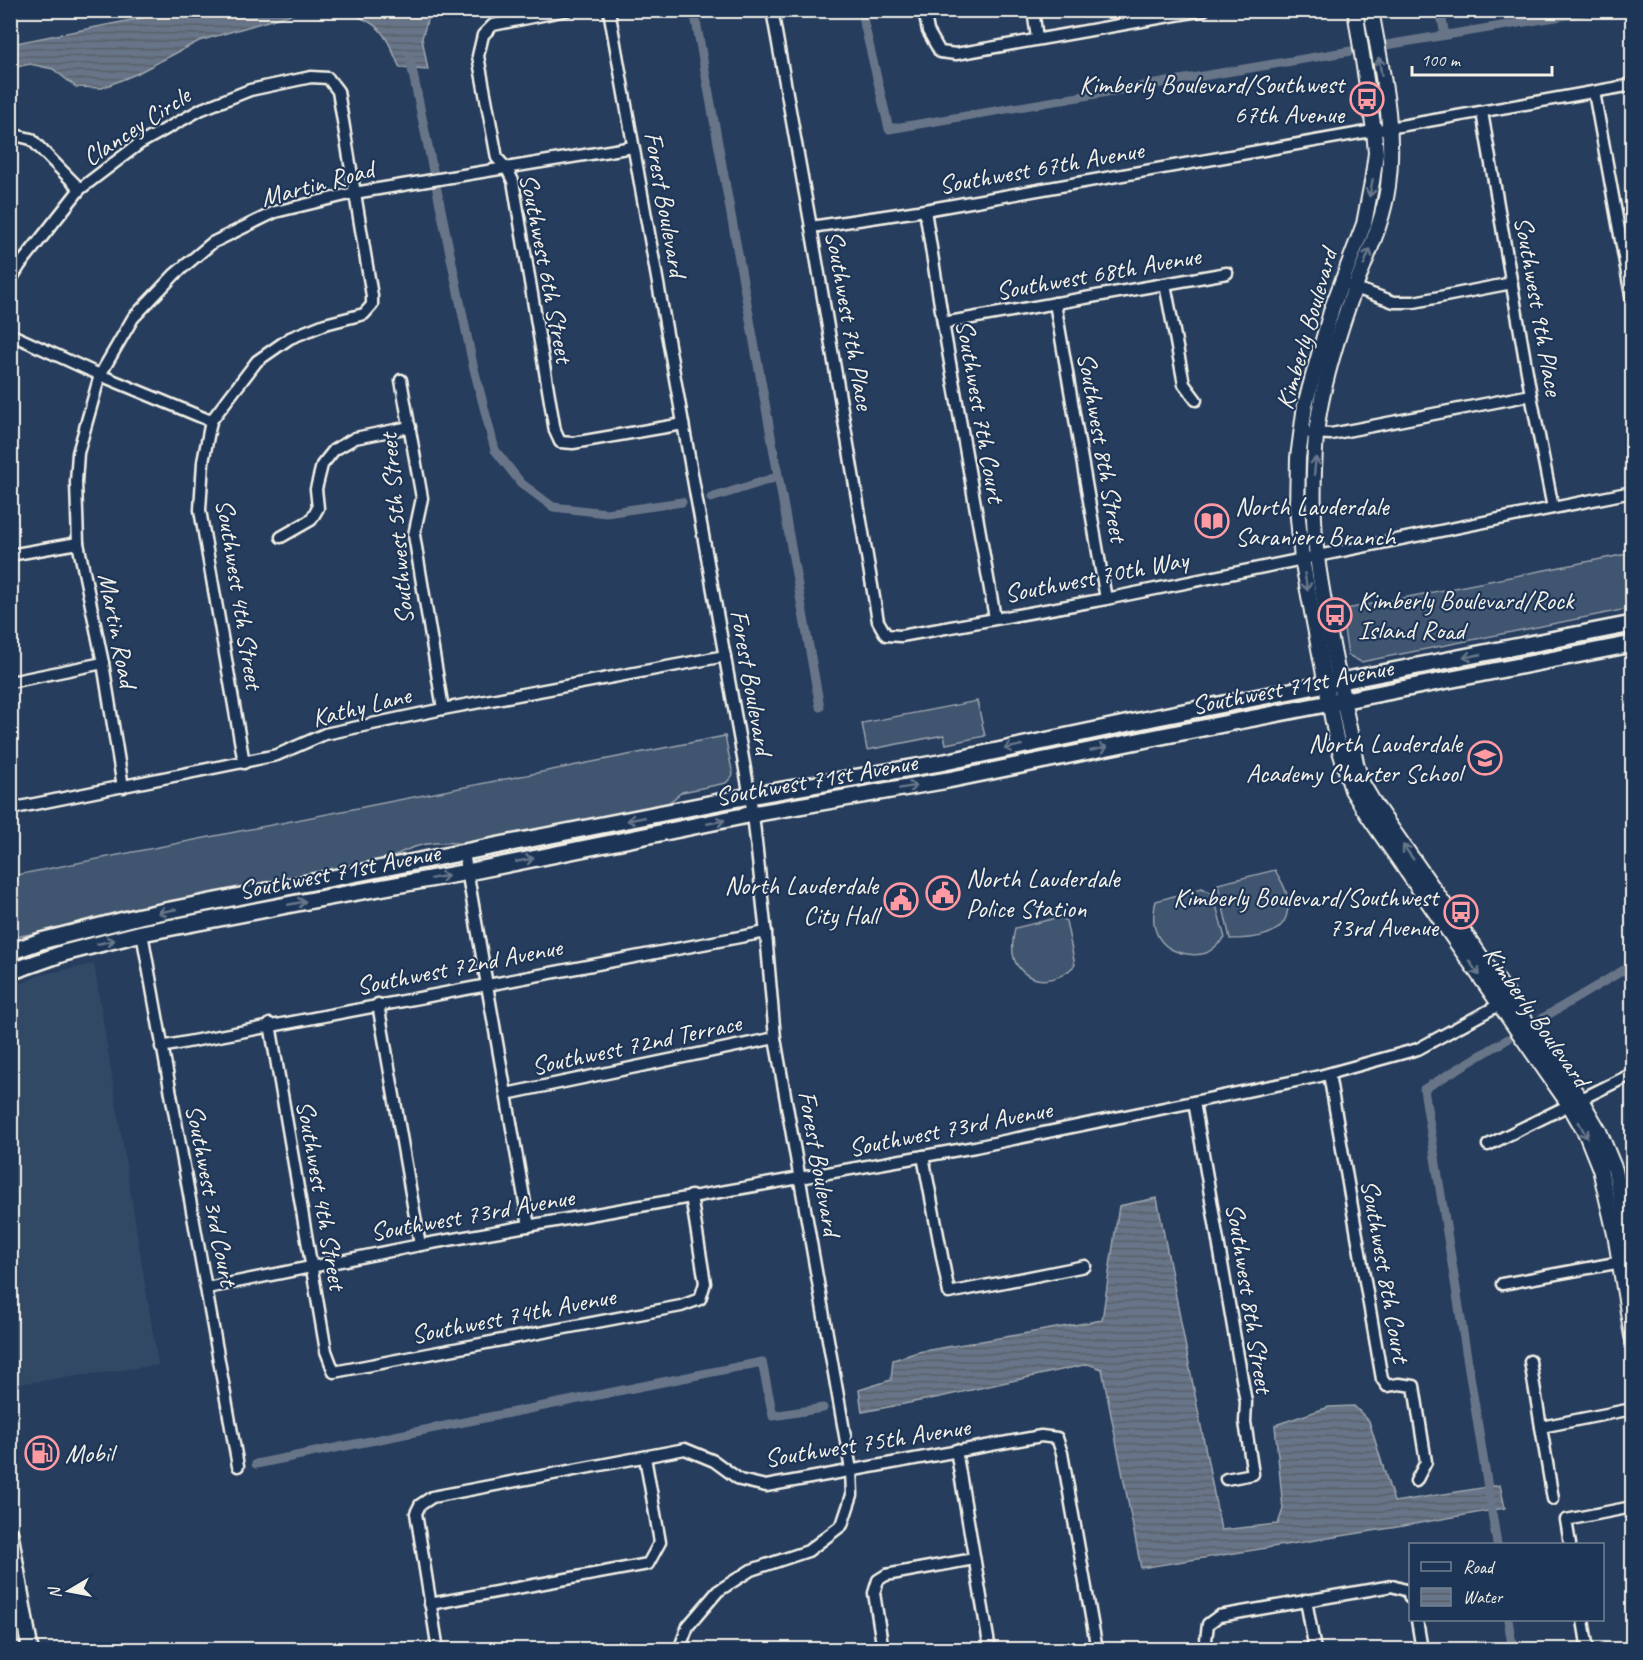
<svg xmlns="http://www.w3.org/2000/svg" width="1643" height="1660" font-family="Caveat,sans-serif">
	<style>
		.built { fill: #334966 }
		.grass { fill: #40546f; stroke: #9aa2ac; stroke-width: 1.5 }
		.water { fill: url(#water-rules); stroke: #9fa7ae; stroke-width: 1.5 }
		.lines { fill: none; stroke-linecap: round; stroke-linejoin: round }
		.canal { stroke: #677588; stroke-width: 9 }
		.minor-casing { stroke: #f4f1e8; stroke-width: 15 }
		.tertiary-casing { stroke: #f4f1e8; stroke-width: 18 }
		.secondary-casing { stroke: #f4f1e8; stroke-width: 20 }
		.minor { stroke: #1d3557; stroke-width: 10 }
		.tertiary { stroke: #1d3557; stroke-width: 14 }
		.secondary { stroke: #1d3557; stroke-width: 15 }
		.oneway { stroke: #68778a }
		.labels { text-anchor: middle; stroke-width: 4.5; stroke-linejoin: round; paint-order: stroke }
		.poi-label { font-size: 26px; fill: #f4f1e8; stroke: #1d3557; text-anchor: end }
		.street-label { font-size: 26px; fill: #f4f1e8; stroke: #1d3557 }
	</style>
	<defs>
		<pattern id="water-rules" width="6" height="5" patternUnits="userSpaceOnUse" patternTransform="scale(1.5)"><rect width="6" height="5" fill="#677588"/><path d="M0 2.5h6" fill="none" stroke="#585e67"/></pattern>
	</defs>
	<rect width="100%" height="100%" fill="#263d5d"/>
	<filter id="ink" filterUnits="userSpaceOnUse"><feTurbulence type="fractalNoise" baseFrequency=".0167" numOctaves="2"/><feDisplacementMap in="SourceGraphic" scale="12" xChannelSelector="R" yChannelSelector="G"/><feConvolveMatrix kernelMatrix="1 2 1 2 8 2 1 2 1" color-interpolation-filters="sRGB"/></filter>
	<g filter="url(#ink)">
		<!-- built -->
		<polygon class="built" points="94,964 158,1365 11,1385 11,988 40,975"/>
		<!-- grass -->
		<g class="grass">
			<polygon points="1632,553 1632,608 1361,662 1348,655 1341,610"/>
			<polygon points="977,701 985,736 946,744 944,735 867,750 862,723"/>
			<path d="M725,736L733,775L726,783L682,792L667,804L469,844C436,840 413,843 386,861L11,938V876Z"/>
			<path d="M1275,870C1279,878 1286,887 1287,896C1294,935 1259,939 1230,939L1218,884Z"/>
			<path d="M1202,888L1213,894L1225,938C1219,943 1213,950 1206,953C1200,955 1193,955 1187,954C1158,950 1149,928 1156,901Z"/>
			<path d="M1060,917L1066,921L1075,965C1059,982 1032,987 1017,965C1010,954 1013,939 1015,928Z"/>
		</g>
		<!-- water -->
		<g class="water">
			<polygon points="176,11 335,11 299,12 199,41 136,74 102,88 76,87 53,69 30,64 11,68 11,44"/>
			<path d="M343,11H430L422,38L428,70L400,68C384,32 383,24 343,11Z"/>
			<polygon points="1157,1198 1221,1530 1278,1524 1283,1509 1275,1425 1329,1407 1354,1406 1369,1421 1394,1502 1500,1485 1505,1508 1397,1527 1141,1568 1102,1369 1088,1364 940,1397 862,1412 859,1390 891,1380 893,1360 918,1352 1102,1320 1119,1206"/>
		</g>
		<g class="lines">
			<!-- canal -->
			<g class="canal">
				<polyline points="694,10 820,707"/>
				<polyline points="861,10 889,129 1351,51"/>
				<polyline points="1440,10 1445,35"/>
				<polyline points="1386,45 1598,10"/>
				<polyline points="410,59 473,365 495,450 521,483 553,507 606,513 682,502"/>
				<polyline points="711,498 777,477"/>
				<polyline points="1541,1019 1632,965"/>
				<polyline points="256,1464 762,1362 773,1416 823,1408"/>
				<polyline points="1497,1544 1424,1089 1508,1039"/>
				<polyline points="1508,1620 1513,1650"/>
			</g>
			<defs>
				<g id="minor">
					<polyline points="567,10 493,25 483,35 478,56 497,158 507,169 513,181 555,431 560,442 573,443 683,424"/>
					<polyline points="609,10 753,814 766,934 775,1038 851,1470 852,1495 842,1525 808,1551 751,1570 718,1591 688,1626 679,1650"/>
					<polyline points="772,10 811,227 878,621 886,635 901,636 1106,599 1632,492"/>
					<polyline points="924,10 928,31 940,52 956,54 1204,10"/>
					<polyline points="1033,10 1037,38"/>
					<polyline points="1594,92 1632,301"/>
					<polyline points="1482,112 1531,395 1553,508"/>
					<polyline points="10,137 19,136 31,139 80,189"/>
					<polyline points="925,210 943,323 995,618"/>
					<polyline points="811,227 925,210 1632,85"/>
					<polyline points="10,281 20,265 80,189 139,144 202,109 250,90 311,77 328,78 338,91 372,296 372,305 364,314 325,324 290,338 257,361 211,421 203,462 200,510 244,763"/>
					<polyline points="1165,284 1184,384 1196,400"/>
					<polyline points="1350,286 1394,302 1414,302 1512,283"/>
					<polyline points="1055,303 1106,599"/>
					<polyline points="943,323 1227,273"/>
					<polyline points="10,334 100,375 211,421"/>
					<polyline points="401,380 422,498 414,535 443,709"/>
					<polyline points="1310,433 1331,434 1531,395"/>
					<polyline points="281,537 311,520 318,508 316,489 322,465 334,450 355,438 410,427"/>
					<polyline points="10,555 78,543"/>
					<polyline points="10,682 103,663"/>
					<polyline points="123,787 103,663 78,543 76,482 78,453 100,375 133,318 175,274 212,243 275,212 354,193 633,147"/>
					<polyline points="10,809 277,755 325,734 443,709 725,656"/>
					<polyline points="464,853 529,1226"/>
					<polyline points="142,933 238,1466"/>
					<polyline points="378,1004 420,1245"/>
					<polyline points="270,1024 326,1351 334,1372 681,1306 700,1299 705,1283 691,1196"/>
					<polyline points="161,1047 766,932"/>
					<polyline points="1329,1074 1382,1379 1387,1386 1399,1384 1414,1386 1426,1462 1416,1481"/>
					<polyline points="506,1094 775,1038"/>
					<polyline points="1194,1102 1246,1402 1245,1422 1253,1474 1226,1479"/>
					<polyline points="1488,1145 1632,1074"/>
					<polyline points="923,1156 949,1293 1085,1266"/>
					<polyline points="1502,1284 1632,1260"/>
					<polyline points="207,1288 420,1245 975,1147 1320,1076 1418,1049 1506,1001"/>
					<polyline points="1530,1361 1553,1499"/>
					<polyline points="1541,1427 1632,1409"/>
					<polyline points="956,1450 990,1650"/>
					<polyline points="1570,1544 1566,1520 1632,1507"/>
					<polyline points="1306,1600 1315,1650"/>
					<polyline points="430,1604 648,1564 660,1542 645,1457"/>
					<polyline points="1417,1620 1422,1650"/>
					<polyline points="1583,1620 1588,1650"/>
					<polyline points="438,1650 416,1513 420,1505 432,1497 685,1449 714,1461 740,1480 766,1486 1041,1436 1057,1438 1062,1453 1097,1650"/>
					<polyline points="883,1650 874,1593 878,1580 886,1575 974,1559"/>
					<polyline points="1207,1650 1206,1640 1208,1624 1219,1616 1392,1586 1408,1591 1410,1598"/>
				</g>
				<g id="tertiary">
					<polyline points="1355,10 1374,130 1376,153 1372,182 1364,224 1332,308 1305,405 1298,458 1297,508 1302,559 1336,738 1352,790 1367,814 1570,1106 1586,1134 1600,1169 1615,1234 1632,1336"/>
					<path d="M1371,10C1381,68 1396,127 1388,186C1383,223 1367,255 1354,290C1339,331 1320,392 1316,435C1313,475 1312,517 1317,557C1326,626 1343,695 1356,763L1362,783L1375,805L1581,1100L1599,1131L1615,1170L1632,1252"/>
				</g>
				<g id="secondary">
					<polyline points="10,952 41,941 140,916 749,796 945,762 1158,717 1632,624"/>
					<polyline points="10,972 64,953 142,933 313,900 468,872 753,814 948,780 1162,736 1632,644"/>
					<polyline points="10,1534 30,1650"/>
				</g>
			</defs>
			<!-- minor casing -->
			<use href="#minor" class="minor-casing"/>
			<!-- tertiary casing -->
			<use href="#tertiary" class="tertiary-casing"/>
			<!-- secondary casing -->
			<use href="#secondary" class="secondary-casing"/>
			<!-- minor -->
			<use href="#minor" class="minor"/>
			<!-- tertiary -->
			<use href="#tertiary" class="tertiary"/>
			<!-- secondary -->
			<use href="#secondary" class="secondary"/>
		</g>
		<!-- one-way arrows -->
		<defs><path id="oneway-shaft" d="M-6 0H5M1.5-3L5.5 0L1.5 3" fill="none" stroke-width="1.6" stroke-linecap="round" stroke-linejoin="round" transform="scale(1.5)"/></defs>
		<g class="oneway">
			<use href="#oneway-shaft" transform="translate(1380 66) rotate(-99)"/>
			<use href="#oneway-shaft" transform="translate(1371 188) rotate(101)"/>
			<use href="#oneway-shaft" transform="translate(1367 257) rotate(-68)"/>
			<use href="#oneway-shaft" transform="translate(1315 466) rotate(-84)"/>
			<use href="#oneway-shaft" transform="translate(1306 582) rotate(80)"/>
			<use href="#oneway-shaft" transform="translate(1472 656) rotate(169)"/>
			<use href="#oneway-shaft" transform="translate(1013 747) rotate(168)"/>
			<use href="#oneway-shaft" transform="translate(1099 749) rotate(-12)"/>
			<use href="#oneway-shaft" transform="translate(908 787) rotate(-10)"/>
			<use href="#oneway-shaft" transform="translate(636 819) rotate(169)"/>
			<use href="#oneway-shaft" transform="translate(716 822) rotate(-11)"/>
			<use href="#oneway-shaft" transform="translate(1408 852) rotate(-126)"/>
			<use href="#oneway-shaft" transform="translate(525 860) rotate(-11)"/>
			<use href="#oneway-shaft" transform="translate(440 877) rotate(-10)"/>
			<use href="#oneway-shaft" transform="translate(297 903) rotate(-11)"/>
			<use href="#oneway-shaft" transform="translate(167 911) rotate(169)"/>
			<use href="#oneway-shaft" transform="translate(106 942) rotate(-13)"/>
			<use href="#oneway-shaft" transform="translate(1474 968) rotate(55)"/>
			<use href="#oneway-shaft" transform="translate(1583 1130) rotate(62)"/>
		</g>
	</g>
	<!-- icons -->
	<defs>
		<symbol id="bus-ring" viewBox="-11 -11 22 22"><circle r="9.5" fill="#1d3557" stroke="#ff9aa2" stroke-width="1.5"/><path d="M-5-6H5V4H4V6H2V4H-2V6H-4V4H-5ZM-3.5-4V0h7V-4ZM-3.5 1.2v1.5H-2V1.2ZM2 1.2v1.5H3.5V1.2Z" fill="#ff9aa2"/></symbol>
		<symbol id="library-ring" viewBox="-11 -11 22 22"><circle r="9.5" fill="#1d3557" stroke="#ff9aa2" stroke-width="1.5"/><path d="M-6-4Q-3-5.5-.7-3.5V5Q-3 3-6 4ZM6-4Q3-5.5 .7-3.5V5Q3 3 6 4Z" fill="#ff9aa2"/></symbol>
		<symbol id="school-ring" viewBox="-11 -11 22 22"><circle r="9.5" fill="#1d3557" stroke="#ff9aa2" stroke-width="1.5"/><path d="M0-5L7-2L0 1L-7-2ZM-4 1L0 2.5L4 1V4Q0 6-4 4Z" fill="#ff9aa2"/></symbol>
		<symbol id="civic-ring" viewBox="-11 -11 22 22"><circle r="9.5" fill="#1d3557" stroke="#ff9aa2" stroke-width="1.5"/><path d="M-.6-6.5H3V-4.5H.6V-3L4-1V1h2V6H-6V1h2V-1L-.6-3ZM-1.2 2.5V6h2.4V2.5Z" fill="#ff9aa2"/></symbol>
		<symbol id="fuel-ring" viewBox="-11 -11 22 22"><circle r="9.5" fill="#1d3557" stroke="#ff9aa2" stroke-width="1.5"/><path d="M-5.5-6h7V0h2V4h1.3V-2.5L3-4.5l.8-.8L6-3V5H2.5V1h-1V6h-7ZM-4.2-4.7v3.2H.2V-4.7Z" fill="#ff9aa2"/></symbol>
	</defs>
	<g fill-rule="evenodd">
		<use href="#bus-ring" x="1348" y="80" width="38" height="38"/>
		<use href="#library-ring" x="1193" y="502" width="38" height="38"/>
		<use href="#bus-ring" x="1316" y="596" width="38" height="38"/>
		<use href="#school-ring" x="1466" y="739" width="38" height="38"/>
		<use href="#civic-ring" x="924" y="874" width="38" height="38"/>
		<use href="#civic-ring" x="882" y="881" width="38" height="38"/>
		<use href="#bus-ring" x="1442" y="893" width="38" height="38"/>
		<use href="#fuel-ring" x="23" y="1434" width="38" height="38"/>
	</g>
	<g class="labels">
		<!-- poi labels -->
		<g class="poi-label">
			<text x="1344" y="93">Kimberly Boulevard/Southwest<tspan x="1344" dy="30">67th Avenue</tspan></text>
			<text x="1235" y="515" text-anchor="start">North Lauderdale<tspan x="1235" dy="30">Saraniero Branch</tspan></text>
			<text x="1358" y="609" text-anchor="start">Kimberly Boulevard/Rock<tspan x="1358" dy="30">Island Road</tspan></text>
			<text x="1462" y="752">North Lauderdale<tspan x="1462" dy="30">Academy Charter School</tspan></text>
			<text x="966" y="887" text-anchor="start">North Lauderdale<tspan x="966" dy="30">Police Station</tspan></text>
			<text x="878" y="894">North Lauderdale<tspan x="878" dy="30">City Hall</tspan></text>
			<text x="1438" y="906">Kimberly Boulevard/Southwest<tspan x="1438" dy="30">73rd Avenue</tspan></text>
			<text x="65" y="1462" text-anchor="start">Mobil</text>
		</g>
		<!-- street labels -->
		<g class="street-label">
			<text transform="translate(136 126) rotate(-33)" y="9">Clancey Circle</text>
			<text transform="translate(1041 167) rotate(-10)" y="9">Southwest 67th Avenue</text>
			<text transform="translate(317 183) rotate(-15)" y="9">Martin Road</text>
			<text transform="translate(666 204) rotate(80)" y="9">Forest Boulevard</text>
			<text transform="translate(547 268) rotate(79)" y="9">Southwest 6th Street</text>
			<text transform="translate(1098 273) rotate(-10)" y="9">Southwest 68th Avenue</text>
			<text transform="translate(1539 306) rotate(80)" y="9">Southwest 9th Place</text>
			<text transform="translate(850 320) rotate(80)" y="9">Southwest 7th Place</text>
			<text transform="translate(1306 329) rotate(-74)" y="9">Kimberly Boulevard</text>
			<text transform="translate(981 411) rotate(80)" y="9">Southwest 7th Court</text>
			<text transform="translate(1103 447) rotate(80)" y="9">Southwest 8th Street</text>
			<text transform="translate(396 529) rotate(-95)" y="9">Southwest 5th Street</text>
			<text transform="translate(1096 576) rotate(-11)" y="9">Southwest 70th Way</text>
			<text transform="translate(240 594) rotate(81)" y="9">Southwest 4th Street</text>
			<text transform="translate(118 630) rotate(79)" y="9">Martin Road</text>
			<text transform="translate(752 682) rotate(80)" y="9">Forest Boulevard</text>
			<text transform="translate(1292 686) rotate(-11)" y="9">Southwest 71st Avenue</text>
			<text transform="translate(361 706) rotate(-14)" y="9">Kathy Lane</text>
			<text transform="translate(816 779) rotate(-10)" y="9">Southwest 71st Avenue</text>
			<text transform="translate(339 871) rotate(-11)" y="9">Southwest 71st Avenue</text>
			<text transform="translate(459 966) rotate(-11)" y="9">Southwest 72nd Avenue</text>
			<text transform="translate(1537 1016) rotate(55)" y="9">Kimberly Boulevard</text>
			<text transform="translate(636 1044) rotate(-12)" y="9">Southwest 72nd Terrace</text>
			<text transform="translate(950 1128) rotate(-11)" y="9">Southwest 73rd Avenue</text>
			<text transform="translate(820 1163) rotate(80)" y="9">Forest Boulevard</text>
			<text transform="translate(212 1195) rotate(79)" y="9">Southwest 3rd Court</text>
			<text transform="translate(322 1195) rotate(80)" y="9">Southwest 4th Street</text>
			<text transform="translate(472 1214) rotate(-10)" y="9">Southwest 73rd Avenue</text>
			<text transform="translate(1386 1271) rotate(80)" y="9">Southwest 8th Court</text>
			<text transform="translate(1250 1298) rotate(81)" y="9">Southwest 8th Street</text>
			<text transform="translate(513 1315) rotate(-11)" y="9">Southwest 74th Avenue</text>
			<text transform="translate(867 1442) rotate(-9)" y="9">Southwest 75th Avenue</text>
		</g>
	</g>
	<!-- margin -->
	<rect width="1643" height="1660" fill="none" stroke="#1d3557" stroke-width="36"/>
	<rect x="18" y="18" width="1607" height="1624" fill="none" stroke="#f4f1e8" stroke-width="2" filter="url(#ink)"/>
	<!-- legend -->
	<rect x="1409" y="1543" width="195" height="78" fill="#1d3557" stroke="#738091" stroke-width="1.5"/>
	<rect x="1421" y="1562" width="30" height="9" fill="#1d3557" stroke="#738091" stroke-width="1.5"/>
	<text x="1463" y="1573" font-size="18" fill="#f4f1e8">Road</text>
	<rect x="1421" y="1588" width="30" height="18" fill="url(#water-rules)" stroke="#738091" stroke-width="1.5"/>
	<text x="1463" y="1603" font-size="18" fill="#f4f1e8">Water</text>
	<!-- north arrow -->
	<g transform="translate(69 1591) rotate(260)" stroke="#1d3557" stroke-width="4.5" paint-order="stroke">
	<path d="M0-4.5L10 22L0 15L-10 22Z" fill="#f4f1e8"/>
	<text y="-9" font-size="16" font-weight="bold" text-anchor="middle" fill="#f4f1e8">N</text>
	</g>
	<!-- scale -->
	<path d="M1412 66v9h140v-9" fill="none" stroke="#f4f1e8" stroke-width="3"/>
	<text x="1421" y="66" font-size="18" fill="#f4f1e8" stroke="#1d3557" stroke-width="4.5" paint-order="stroke">100 m</text>
</svg>
